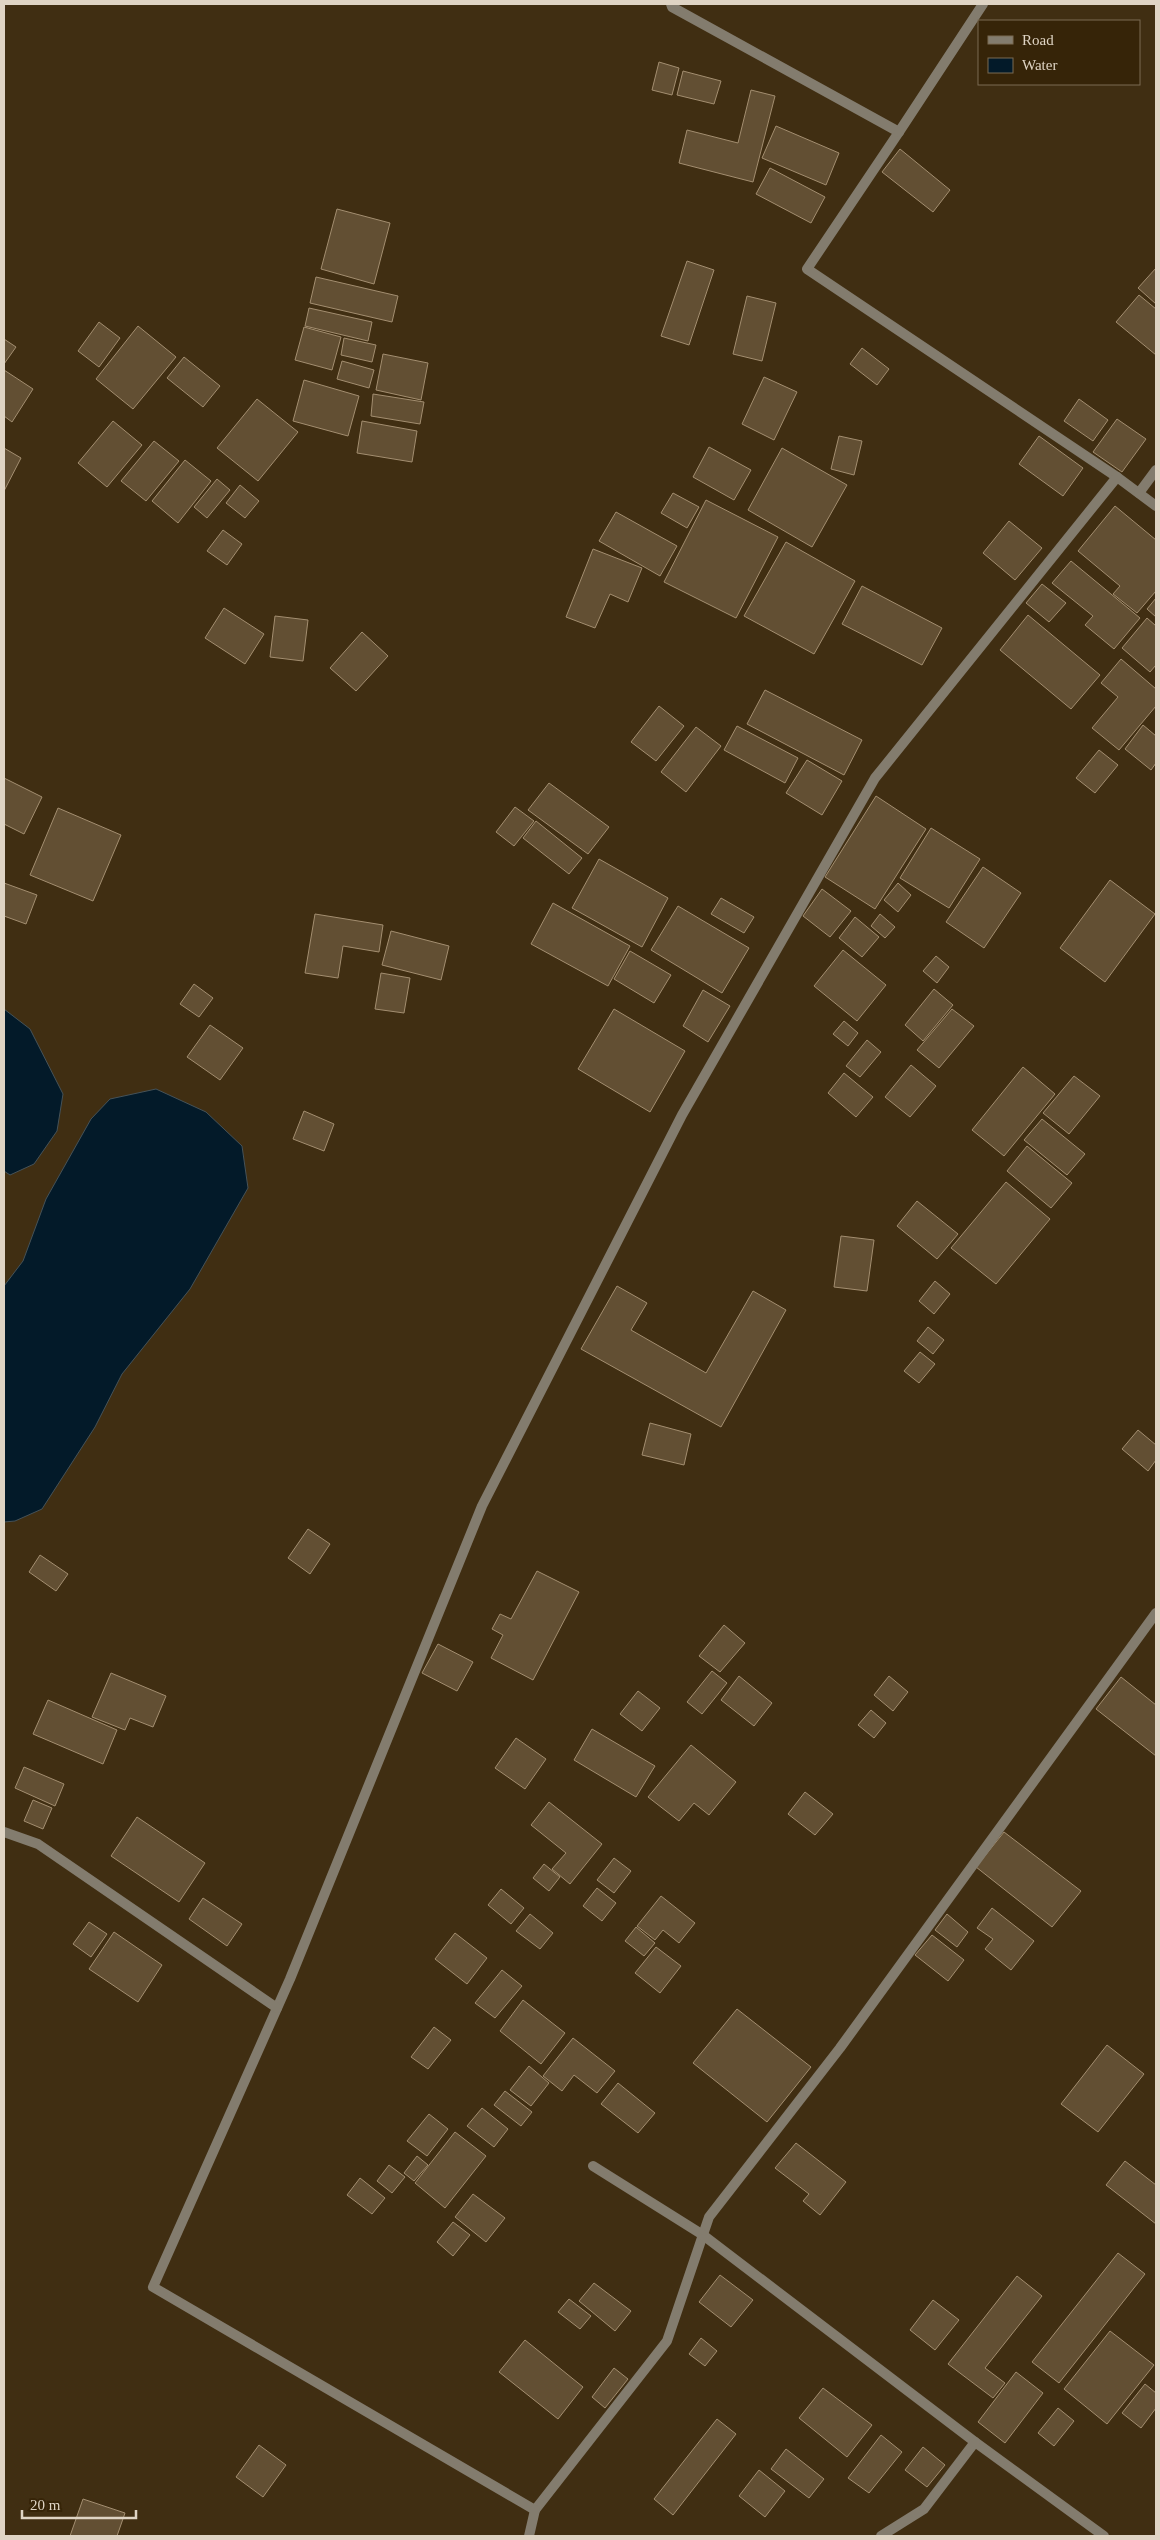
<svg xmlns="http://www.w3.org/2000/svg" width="1160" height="2540" font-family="'Times New Roman',serif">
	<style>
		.water { fill: #031a29; stroke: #455258 }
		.building { fill: #624f33; stroke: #a38e70 }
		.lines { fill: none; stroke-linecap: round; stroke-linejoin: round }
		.minor { stroke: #837c6e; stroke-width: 10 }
	</style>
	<rect width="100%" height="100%" fill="#402e12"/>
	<!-- water -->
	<g class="water">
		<polygon points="4,1009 30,1029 63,1094 57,1131 34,1164 10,1175 4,1171"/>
		<polygon points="156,1089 206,1112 242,1146 248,1188 190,1289 122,1374 95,1427 42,1509 15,1521 4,1522 4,1286 23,1261 46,1199 91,1119 110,1099"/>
	</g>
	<!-- building -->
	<g class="building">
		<polygon points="659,62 679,68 672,95 652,90"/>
		<polygon points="683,71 721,81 714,104 677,95"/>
		<polygon points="751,90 775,96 753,182 679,163 687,130 738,143"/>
		<polygon points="776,126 839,153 826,185 762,158"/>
		<polygon points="900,149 950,190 933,212 882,172"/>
		<polygon points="770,168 825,197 811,223 756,194"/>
		<polygon points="337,209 390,223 374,284 321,269"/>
		<polygon points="687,261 714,270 689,345 661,336"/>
		<polygon points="1156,268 1156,304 1138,288"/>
		<polygon points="316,277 398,296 392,322 310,303"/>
		<polygon points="1139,295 1156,309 1156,355 1116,322"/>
		<polygon points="747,296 776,303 762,361 733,354"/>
		<polygon points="309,308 372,322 368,341 305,326"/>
		<polygon points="99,322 120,338 99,367 78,351"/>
		<polygon points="138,326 176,357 133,409 96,379"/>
		<polygon points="304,327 341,337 332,370 295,360"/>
		<polygon points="344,338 376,345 372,362 341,355"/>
		<polygon points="4,339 16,347 4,364"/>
		<polygon points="862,348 889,369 877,385 850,364"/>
		<polygon points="383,354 428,363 421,400 376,390"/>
		<polygon points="184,357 220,386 203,407 167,378"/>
		<polygon points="342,361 374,370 369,388 337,379"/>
		<polygon points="4,370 33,389 12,422 4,416"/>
		<polygon points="764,377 797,392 774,440 742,424"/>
		<polygon points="304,380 359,396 348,436 293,421"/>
		<polygon points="373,394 424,402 420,424 371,416"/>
		<polygon points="257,399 298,432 258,481 217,448"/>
		<polygon points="1079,399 1108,420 1093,441 1064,421"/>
		<polygon points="1117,419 1146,439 1122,472 1093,452"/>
		<polygon points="113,421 142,445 107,487 78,463"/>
		<polygon points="362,421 417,431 412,462 357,453"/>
		<polygon points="839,436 862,441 854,475 831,469"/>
		<polygon points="1039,436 1083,468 1063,496 1019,464"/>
		<polygon points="154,441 179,461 146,501 121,481"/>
		<polygon points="709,447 751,470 734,500 693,477"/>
		<polygon points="4,448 21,458 4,491"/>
		<polygon points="782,448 847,485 812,547 748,510"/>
		<polygon points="185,460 211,481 178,523 152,501"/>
		<polygon points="217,479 230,490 207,518 194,507"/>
		<polygon points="240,485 259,501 245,518 226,503"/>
		<polygon points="673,493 699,507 687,528 661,513"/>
		<polygon points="706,500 778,537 736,618 664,582"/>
		<polygon points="1115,506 1156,540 1156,591 1137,613 1113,594 1120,586 1078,551"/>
		<polygon points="616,512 677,546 660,576 599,541"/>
		<polygon points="1009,521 1042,548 1015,580 983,553"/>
		<polygon points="223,530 242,544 227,565 207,551"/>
		<polygon points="786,542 855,581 814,654 744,616"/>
		<polygon points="593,549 642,568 628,602 610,594 595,628 566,617"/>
		<polygon points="1071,561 1140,618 1114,649 1085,625 1093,616 1052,583"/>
		<polygon points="1042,584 1066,603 1049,622 1026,603"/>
		<polygon points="862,586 942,628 922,665 842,624"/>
		<polygon points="1156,598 1156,617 1147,609"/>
		<polygon points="224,608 264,634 245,664 205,638"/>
		<polygon points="1028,615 1100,675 1071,709 1000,650"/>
		<polygon points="275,616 308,620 303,661 270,657"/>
		<polygon points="1147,618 1156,626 1156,665 1150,672 1122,648"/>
		<polygon points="362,632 388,656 356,691 330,668"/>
		<polygon points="1121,659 1156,689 1156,706 1119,750 1092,728 1118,697 1101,683"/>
		<polygon points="765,690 862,740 844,775 747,724"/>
		<polygon points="659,706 684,726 656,761 631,742"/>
		<polygon points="1143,725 1156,736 1156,763 1151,770 1125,749"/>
		<polygon points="737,726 798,758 785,783 724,750"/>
		<polygon points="696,727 721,746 686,792 661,772"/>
		<polygon points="1099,750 1118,765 1095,793 1076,778"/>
		<polygon points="807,760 842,781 822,815 786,793"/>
		<polygon points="4,778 42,797 24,834 4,824"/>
		<polygon points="549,783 609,827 588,854 528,810"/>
		<polygon points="876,796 926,829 875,909 825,877"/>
		<polygon points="515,807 534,821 514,846 496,832"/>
		<polygon points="58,808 121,835 93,901 30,875"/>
		<polygon points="536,821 582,858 569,874 523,838"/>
		<polygon points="931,828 980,859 949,908 900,878"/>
		<polygon points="599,859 668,898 642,947 572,908"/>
		<polygon points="983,867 1021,893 984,948 946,922"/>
		<polygon points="1110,880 1155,914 1105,982 1060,948"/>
		<polygon points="4,883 37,895 26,924 4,916"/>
		<polygon points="898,883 911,895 898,912 884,900"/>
		<polygon points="822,889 851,911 830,937 803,916"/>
		<polygon points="721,898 754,917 744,933 711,914"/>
		<polygon points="553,903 630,946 608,986 531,944"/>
		<polygon points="678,906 749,948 722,993 651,950"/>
		<polygon points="315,914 383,925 379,952 343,946 338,978 305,973"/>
		<polygon points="880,914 895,927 885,938 871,926"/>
		<polygon points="855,917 879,937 862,957 839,938"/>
		<polygon points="391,931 449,946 441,980 382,965"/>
		<polygon points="843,950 886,985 857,1021 814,986"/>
		<polygon points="630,951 671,975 654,1003 614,979"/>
		<polygon points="936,956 949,967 937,983 923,971"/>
		<polygon points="381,973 410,978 404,1013 375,1009"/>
		<polygon points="194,984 213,998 199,1017 180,1004"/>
		<polygon points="934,989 953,1005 923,1041 905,1025"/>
		<polygon points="703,990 730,1006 708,1042 683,1026"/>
		<polygon points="614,1009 685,1051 650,1112 578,1069"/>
		<polygon points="952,1009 974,1026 939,1068 917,1050"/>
		<polygon points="844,1021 858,1033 848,1046 833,1034"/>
		<polygon points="210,1025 243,1048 220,1080 187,1057"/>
		<polygon points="867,1040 881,1052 860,1077 846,1066"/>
		<polygon points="911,1065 936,1086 910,1117 885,1097"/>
		<polygon points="1023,1067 1055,1094 1004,1156 972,1130"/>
		<polygon points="844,1073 873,1097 856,1117 828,1093"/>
		<polygon points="1074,1076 1100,1096 1069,1134 1043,1113"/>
		<polygon points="304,1111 334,1124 324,1151 293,1139"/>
		<polygon points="1042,1119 1085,1154 1067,1175 1024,1140"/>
		<polygon points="1027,1146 1072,1183 1051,1208 1007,1171"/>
		<polygon points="1006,1182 1050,1219 996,1284 951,1248"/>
		<polygon points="917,1201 958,1234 937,1259 897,1226"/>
		<polygon points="841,1236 874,1240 867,1291 834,1287"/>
		<polygon points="935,1281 950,1294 934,1314 919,1301"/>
		<polygon points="617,1286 647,1303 631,1330 706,1373 753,1291 786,1310 721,1427 581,1349"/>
		<polygon points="928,1327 944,1340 933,1354 917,1341"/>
		<polygon points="920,1352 935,1364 919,1383 904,1371"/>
		<polygon points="650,1423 691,1434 684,1465 642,1455"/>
		<polygon points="1138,1430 1156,1445 1156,1460 1148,1471 1122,1449"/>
		<polygon points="308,1529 330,1544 310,1574 288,1558"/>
		<polygon points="40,1555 68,1574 56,1591 29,1572"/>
		<polygon points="537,1571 579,1592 533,1680 491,1658 503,1635 492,1629 500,1614 511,1619"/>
		<polygon points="724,1625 745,1643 720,1672 699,1656"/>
		<polygon points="438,1644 473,1662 457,1691 422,1673"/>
		<polygon points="712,1671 727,1683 702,1714 687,1702"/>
		<polygon points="111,1673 166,1696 153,1727 130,1718 125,1730 92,1717"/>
		<polygon points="739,1676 772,1703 754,1726 721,1700"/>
		<polygon points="889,1676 908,1692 893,1711 874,1695"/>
		<polygon points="1121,1677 1156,1705 1156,1756 1096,1709"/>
		<polygon points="638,1691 660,1708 642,1731 620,1714"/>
		<polygon points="48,1700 117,1730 103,1764 33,1734"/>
		<polygon points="871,1710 886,1723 874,1738 858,1725"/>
		<polygon points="592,1729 655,1766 636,1797 574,1760"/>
		<polygon points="516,1738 546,1759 525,1789 495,1768"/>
		<polygon points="691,1745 736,1782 709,1815 694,1803 679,1821 648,1797"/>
		<polygon points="24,1767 64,1784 55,1806 15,1788"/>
		<polygon points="805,1792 833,1814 815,1835 788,1814"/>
		<polygon points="33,1800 52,1808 43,1829 24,1821"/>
		<polygon points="549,1802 602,1844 570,1884 552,1869 566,1853 531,1825"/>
		<polygon points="137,1817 205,1863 179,1902 111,1856"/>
		<polygon points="1004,1832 1081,1891 1052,1927 976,1867"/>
		<polygon points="614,1858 631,1871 614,1893 597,1880"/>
		<polygon points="544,1864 560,1877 549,1891 533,1878"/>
		<polygon points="597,1888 616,1903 602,1921 583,1906"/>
		<polygon points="501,1889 524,1908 511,1924 488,1905"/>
		<polygon points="661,1896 695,1923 679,1943 663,1930 655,1940 637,1926"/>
		<polygon points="203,1898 242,1924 227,1946 189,1919"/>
		<polygon points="992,1908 1034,1941 1011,1970 985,1949 993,1939 977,1928"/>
		<polygon points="530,1914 553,1933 540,1949 516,1931"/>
		<polygon points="947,1914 968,1932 957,1947 935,1930"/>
		<polygon points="89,1922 107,1934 91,1957 73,1944"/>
		<polygon points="636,1927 655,1943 644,1956 625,1941"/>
		<polygon points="114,1932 162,1965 138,2002 89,1969"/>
		<polygon points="455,1933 487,1958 467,1984 435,1959"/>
		<polygon points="932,1935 964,1960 948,1981 915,1955"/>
		<polygon points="656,1947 681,1966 660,1993 635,1973"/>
		<polygon points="502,1970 522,1986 495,2018 475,2003"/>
		<polygon points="523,2000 565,2033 541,2064 500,2031"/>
		<polygon points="737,2009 811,2067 767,2122 693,2063"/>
		<polygon points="434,2027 451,2040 428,2069 411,2057"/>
		<polygon points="573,2038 615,2071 597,2093 574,2075 562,2091 543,2076"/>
		<polygon points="1107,2045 1144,2074 1098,2132 1061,2104"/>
		<polygon points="529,2066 549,2083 531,2106 510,2090"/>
		<polygon points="618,2083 655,2113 638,2133 601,2104"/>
		<polygon points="505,2091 532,2112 521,2126 494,2105"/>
		<polygon points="482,2108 508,2129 494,2147 467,2126"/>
		<polygon points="429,2114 448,2129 427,2156 407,2141"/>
		<polygon points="455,2132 486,2156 445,2208 415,2183"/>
		<polygon points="796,2143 846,2182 820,2215 803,2201 809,2194 775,2168"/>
		<polygon points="417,2156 428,2165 414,2181 404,2173"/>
		<polygon points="1125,2161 1156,2185 1156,2224 1106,2185"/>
		<polygon points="389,2165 405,2177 392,2193 377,2181"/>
		<polygon points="360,2178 385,2198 372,2214 347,2195"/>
		<polygon points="473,2194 505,2218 486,2242 455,2217"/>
		<polygon points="453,2222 470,2235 453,2256 437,2242"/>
		<polygon points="1118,2253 1145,2274 1059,2383 1032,2362"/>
		<polygon points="720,2275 753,2300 731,2327 699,2302"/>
		<polygon points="1017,2276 1042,2296 985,2368 1005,2383 993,2398 948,2364"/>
		<polygon points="594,2283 631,2311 615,2331 579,2301"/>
		<polygon points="569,2299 591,2316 580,2329 558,2312"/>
		<polygon points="933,2300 959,2320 935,2350 910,2330"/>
		<polygon points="1110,2331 1154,2365 1107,2424 1064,2389"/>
		<polygon points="701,2338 717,2351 705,2366 689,2354"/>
		<polygon points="525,2340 583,2387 558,2419 499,2372"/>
		<polygon points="614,2368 628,2379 605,2408 592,2397"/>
		<polygon points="1016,2372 1043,2393 1005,2443 978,2422"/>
		<polygon points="1145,2384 1156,2393 1156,2408 1141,2428 1122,2413"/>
		<polygon points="823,2388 872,2425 847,2457 799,2418"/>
		<polygon points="1058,2408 1074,2421 1054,2446 1038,2433"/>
		<polygon points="717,2419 736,2434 673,2515 654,2499"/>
		<polygon points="881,2435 902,2452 869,2493 848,2478"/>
		<polygon points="259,2445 286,2465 263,2497 236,2477"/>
		<polygon points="923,2447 945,2465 927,2487 905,2470"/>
		<polygon points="786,2449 824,2479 809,2498 771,2469"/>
		<polygon points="759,2470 785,2491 765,2517 739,2496"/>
		<polygon points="83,2499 125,2513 117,2536 70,2536"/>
	</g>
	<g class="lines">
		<!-- minor -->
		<g class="minor">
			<polyline points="671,4 672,7 899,132 807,269 1117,477 1156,506"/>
			<polyline points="899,132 983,4"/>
			<polyline points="1117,477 875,778 682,1115 482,1506 290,1979 153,2287 535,2510 667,2341 709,2217 840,2048 1156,1613"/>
			<polyline points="1139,493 1156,470"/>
			<polyline points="4,1832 38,1844 277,2008"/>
			<polyline points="593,2166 703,2235 975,2442 1104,2536"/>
			<polyline points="529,2536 535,2510"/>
			<polyline points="881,2536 924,2509 975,2442"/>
		</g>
	</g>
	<!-- border -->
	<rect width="1160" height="2540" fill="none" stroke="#dfd4c4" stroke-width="10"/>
	<!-- legend -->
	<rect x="978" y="20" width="162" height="65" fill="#362408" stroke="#7a6a53"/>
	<rect x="988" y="36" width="25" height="8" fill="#837c6e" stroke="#7a6a53"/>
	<text x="1022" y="45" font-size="15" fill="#dfd4c4">Road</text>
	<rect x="988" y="58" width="25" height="15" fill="#031a29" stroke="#7a6a53"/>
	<text x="1022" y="70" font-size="15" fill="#dfd4c4">Water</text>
	<!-- scale -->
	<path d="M22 2510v8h114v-8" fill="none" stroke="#dfd4c4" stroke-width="2.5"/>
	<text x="30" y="2510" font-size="15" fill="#dfd4c4" stroke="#362408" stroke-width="4" paint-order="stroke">20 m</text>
</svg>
